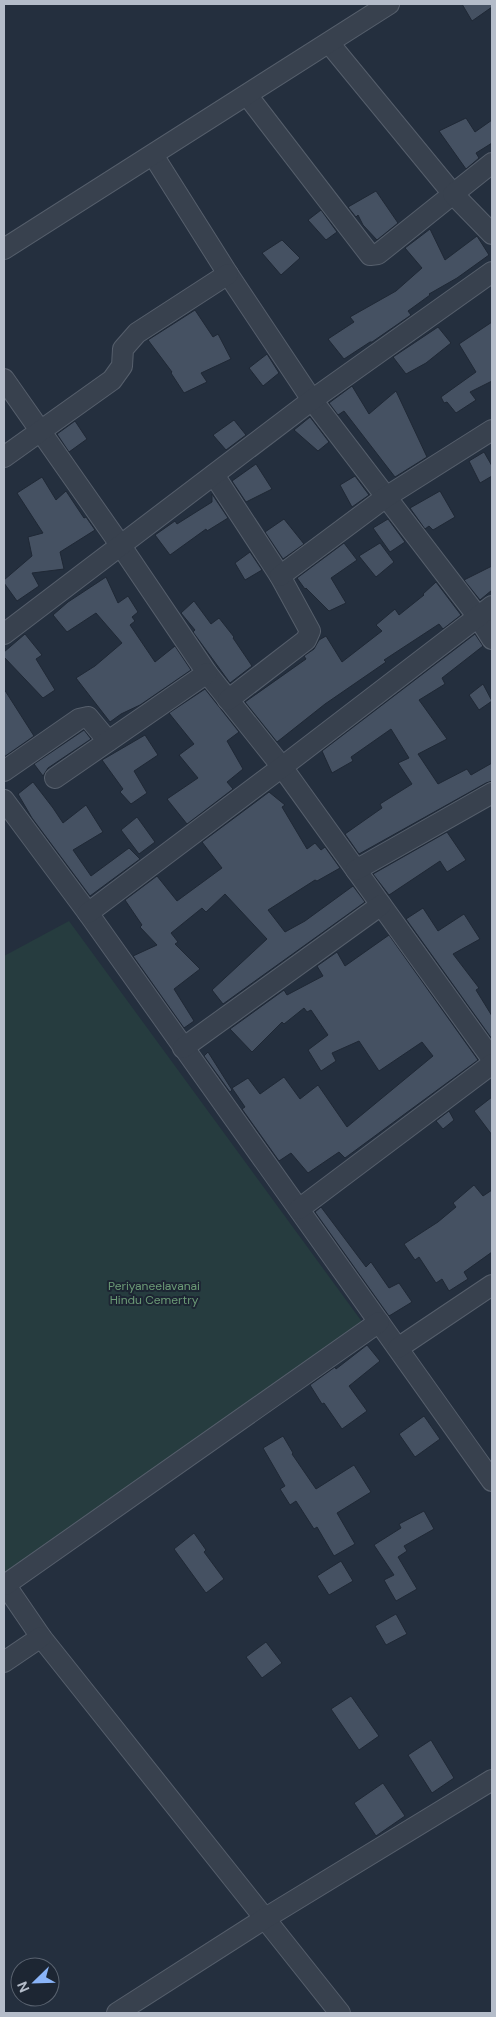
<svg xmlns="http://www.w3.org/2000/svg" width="496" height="2017" font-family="'DM Sans',sans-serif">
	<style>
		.green { fill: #263c3f }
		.building { fill: #455162; stroke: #1f2835 }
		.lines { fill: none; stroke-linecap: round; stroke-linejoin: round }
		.minor-casing { stroke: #565f6c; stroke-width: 22 }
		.minor { stroke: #38414e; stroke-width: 20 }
		.labels { text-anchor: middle; stroke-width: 4; stroke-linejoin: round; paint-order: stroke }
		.park-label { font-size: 12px; fill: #6b9a76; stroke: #1d2633 }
	</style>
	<rect width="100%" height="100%" fill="#242f3e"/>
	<!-- green -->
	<polygon class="green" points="69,921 368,1330 4,1583 4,956"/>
	<!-- building -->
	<g class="building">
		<polygon points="462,4 492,4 492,7 472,21"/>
		<polygon points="466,118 475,132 492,120 492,143 476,153 479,158 466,169 439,131"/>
		<polygon points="376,191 398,223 377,240 363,225 358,215 356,217 348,207"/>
		<polygon points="321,210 337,232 326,240 308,220"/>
		<polygon points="430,229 445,260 477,236 489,255 457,278 429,294 430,295 408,311 411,315 372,342 370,342 344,359 328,339 354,322 350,317 396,291 422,268 405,248"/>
		<polygon points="282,240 300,258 281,275 262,253"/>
		<polygon points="195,310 213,337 218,334 231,359 201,373 207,382 184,393 171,373 172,372 148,340"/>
		<polygon points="492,322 492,381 470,392 476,400 456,413 447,402 444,403 441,397 476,372 459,344"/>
		<polygon points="438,327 451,343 426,363 406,374 393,357"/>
		<polygon points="267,354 279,373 263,386 249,368"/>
		<polygon points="352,386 369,414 396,391 427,457 395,477 344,411 338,415 329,403"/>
		<polygon points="310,417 329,442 318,451 294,430"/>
		<polygon points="234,420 246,435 226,450 213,435"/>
		<polygon points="75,421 87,439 69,452 57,434"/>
		<polygon points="484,452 492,466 492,476 480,483 469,461"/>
		<polygon points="256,464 272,489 246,502 232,481"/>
		<polygon points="355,476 369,495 352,507 340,485"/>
		<polygon points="42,477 56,500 66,491 84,518 86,517 95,530 60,552 64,569 32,573 39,586 17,601 4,583 4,580 32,556 28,537 43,533 17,493"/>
		<polygon points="440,491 455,517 433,530 429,526 425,529 410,508"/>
		<polygon points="212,494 228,518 207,531 206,529 170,555 155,535 175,521 177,524 212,502"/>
		<polygon points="284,519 304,544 283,559 265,532"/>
		<polygon points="388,519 405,542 390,552 373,528"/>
		<polygon points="344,543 357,560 331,578 346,603 329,611 306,588 305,589 297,578"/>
		<polygon points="380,543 394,562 376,577 359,556"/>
		<polygon points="250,552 262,570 245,580 235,563"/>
		<polygon points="492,566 492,590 480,600 464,580"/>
		<polygon points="106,577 118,603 128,596 138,612 132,617 135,621 130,625 155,662 175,646 191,670 140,705 121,714 110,722 76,678 95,666 122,643 96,613 67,632 53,615 68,602"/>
		<polygon points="436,582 461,615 443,629 439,624 384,660 386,662 325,704 277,742 245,702 306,659 304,656 314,649 319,640 326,636 342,662 382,631 376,625 395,609 399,615 424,595 423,594"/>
		<polygon points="194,601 211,624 219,618 234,637 233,638 252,666 230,683 193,632 195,630 181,613"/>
		<polygon points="25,634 42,655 36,659 55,690 43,698 4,657 4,652"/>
		<polygon points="475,634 483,646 442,678 445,684 419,700 447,739 418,754 438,784 467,769 471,775 492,763 492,781 486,783 359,854 345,834 382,808 380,804 412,784 398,763 409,758 391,729 351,757 353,761 332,773 322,751"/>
		<polygon points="483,684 492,701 479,710 469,695"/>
		<polygon points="4,689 34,736 4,757"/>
		<polygon points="205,689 239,732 227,741 243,769 227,782 233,789 187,824 167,799 198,778 179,755 194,744 169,713"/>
		<polygon points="84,730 91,739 48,768 43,776 34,764"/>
		<polygon points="145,735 158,755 134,771 147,793 131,804 120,792 123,789 102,760"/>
		<polygon points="33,782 53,808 63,823 86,805 103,832 73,850 91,876 129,848 140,859 90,896 32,818 18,794"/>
		<polygon points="269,792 285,805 282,807 307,849 315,843 321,850 325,847 340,868 317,881 315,880 268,910 285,932 305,921 353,886 365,902 223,1004 212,990 267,939 225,894 206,912 202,908 171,933 178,942 175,944 200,969 174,989 194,1021 184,1028 133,956 157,945 140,927 142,925 125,900 157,876 177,901 222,868 202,842"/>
		<polygon points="137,817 155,842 139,854 121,830"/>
		<polygon points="447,832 466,860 447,872 440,861 389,895 373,874"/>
		<polygon points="423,908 438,931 464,914 480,939 453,954 479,988 476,990 492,1016 492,1039 406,919"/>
		<polygon points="389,935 478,1060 345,1158 339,1152 308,1173 291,1153 279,1161 242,1109 245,1107 232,1088 248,1078 260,1094 284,1077 300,1099 318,1085 347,1127 433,1056 422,1042 379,1071 359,1041 332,1053 336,1061 321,1071 308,1050 328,1035 311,1010 307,1012 304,1008 284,1024 282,1022 252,1052 230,1029 284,990 287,995 323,976 317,966 337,952 345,966"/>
		<polygon points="208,1052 232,1090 230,1092 204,1056"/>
		<polygon points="492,1097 492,1135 474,1111"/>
		<polygon points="449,1111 454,1120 443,1129 436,1121"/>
		<polygon points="474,1185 483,1196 492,1190 492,1252 464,1272 468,1279 449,1291 442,1279 436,1283 419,1257 415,1260 404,1244 438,1222 456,1207 453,1203"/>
		<polygon points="321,1207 366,1267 371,1262 389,1288 399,1283 412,1302 389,1316 315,1212"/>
		<polygon points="367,1345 380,1361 349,1386 367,1411 342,1429 324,1403 322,1404 310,1385 335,1367 336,1369"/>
		<polygon points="424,1416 440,1439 415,1457 399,1434"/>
		<polygon points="283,1436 293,1453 292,1454 316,1489 354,1465 371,1492 337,1513 355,1544 334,1556 317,1527 314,1529 296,1501 290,1505 280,1489 285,1486 263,1448"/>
		<polygon points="424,1511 434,1529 404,1546 407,1551 398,1557 417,1589 396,1601 384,1580 394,1575 374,1545 401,1528 399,1524"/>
		<polygon points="194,1533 206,1550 204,1552 224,1579 206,1593 174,1549"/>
		<polygon points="341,1561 353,1581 329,1595 317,1576"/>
		<polygon points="396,1614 407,1634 386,1645 375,1626"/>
		<polygon points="266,1642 282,1663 262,1678 246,1657"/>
		<polygon points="351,1696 379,1736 359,1750 331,1709"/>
		<polygon points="431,1740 454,1778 432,1793 408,1755"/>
		<polygon points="383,1783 405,1816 376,1836 354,1803"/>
	</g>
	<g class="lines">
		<defs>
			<g id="minor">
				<polyline points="247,95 370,255 378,254 453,194 329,43"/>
				<polyline points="153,155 228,274 312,400 478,617 492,639"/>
				<polyline points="492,163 453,194 492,234"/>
				<polyline points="4,249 389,4"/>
				<polyline points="4,379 121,546 207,673 282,767 492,1059"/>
				<polyline points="4,457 112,380 122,366 123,349 137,333 228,274"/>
				<polyline points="214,475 280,576 310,631 306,640 228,700"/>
				<polyline points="280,576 386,497 492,430"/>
				<polyline points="4,634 312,400 492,272"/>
				<polyline points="4,771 79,719 88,717 108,741"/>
				<polyline points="55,778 207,673"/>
				<polyline points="4,800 88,913 492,1481"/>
				<polyline points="356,870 492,793"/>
				<polyline points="88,913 282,767 492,606"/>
				<polyline points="183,1048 381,905"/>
				<polyline points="299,1209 492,1064"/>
				<polyline points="398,1348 492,1285"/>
				<polyline points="4,1583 41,1637 340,2013"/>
				<polyline points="5,1585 379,1322"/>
				<polyline points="4,1662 41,1637"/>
				<polyline points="117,2013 264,1919 492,1780"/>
			</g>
		</defs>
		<!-- minor casing -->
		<use href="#minor" class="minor-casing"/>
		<!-- minor -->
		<use href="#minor" class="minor"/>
	</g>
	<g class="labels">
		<!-- park labels -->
		<g class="park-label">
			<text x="154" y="1290">Periyaneelavanai<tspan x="154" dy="14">Hindu Cemertry</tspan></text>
		</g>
	</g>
	<!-- border -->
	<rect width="496" height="2017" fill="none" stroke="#b4bcc9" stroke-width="10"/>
	<!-- north arrow -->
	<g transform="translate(35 1982) rotate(247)"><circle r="24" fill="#1d2633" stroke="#59626f"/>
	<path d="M0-4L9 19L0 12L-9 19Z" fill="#8ab4f8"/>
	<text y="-8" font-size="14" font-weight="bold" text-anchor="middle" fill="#b4bcc9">N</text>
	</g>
</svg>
